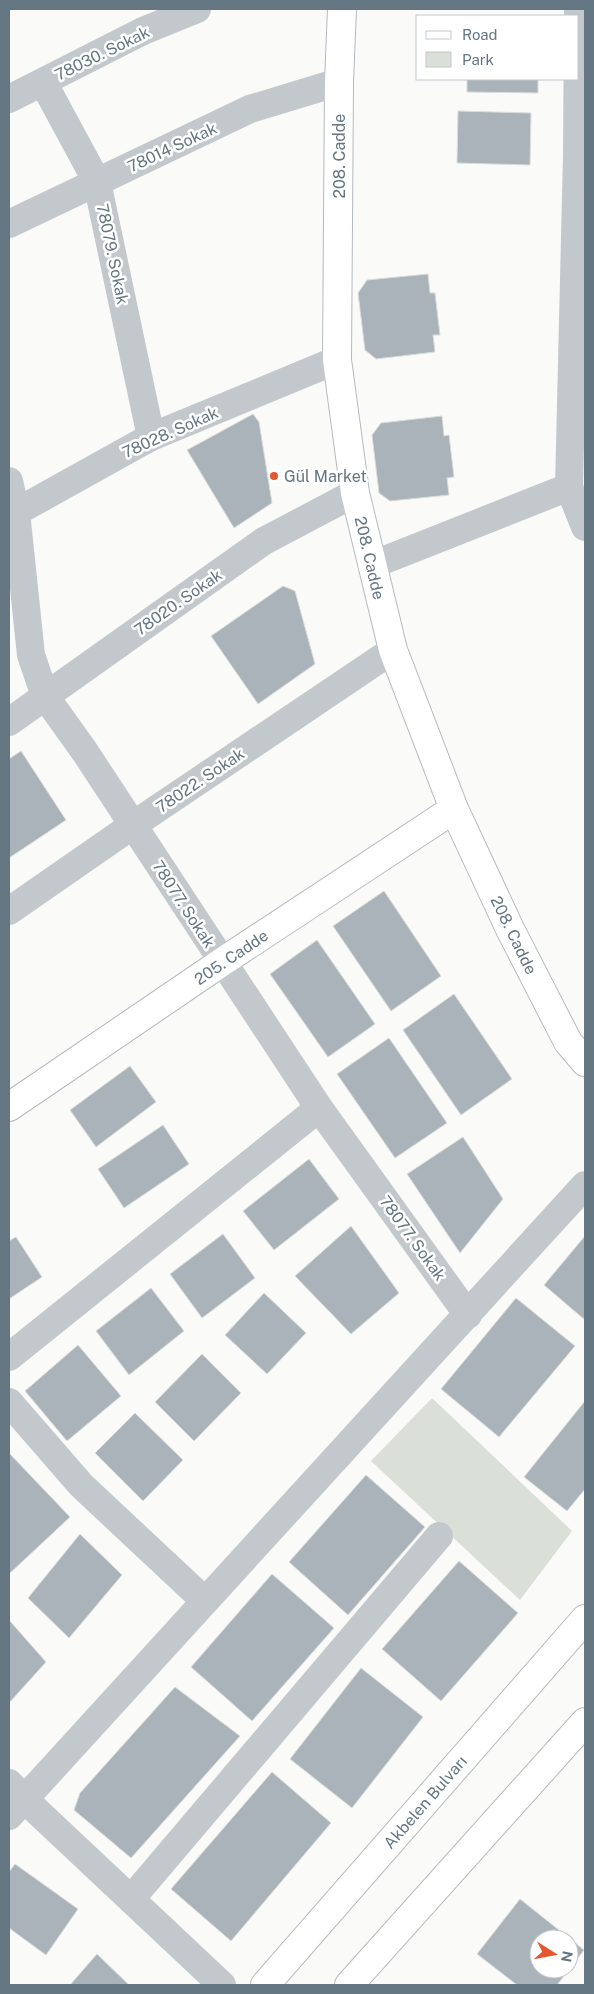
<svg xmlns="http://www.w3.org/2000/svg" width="594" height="1994" font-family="'Public Sans',sans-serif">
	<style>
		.green { fill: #dadfd7 }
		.building { fill: #aab3b9; stroke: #dcdcda; fill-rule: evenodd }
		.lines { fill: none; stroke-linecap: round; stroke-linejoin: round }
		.secondary-casing { stroke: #b3babf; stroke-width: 30 }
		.primary-casing { stroke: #b5babe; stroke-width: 30 }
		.street { stroke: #c3c8cc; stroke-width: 28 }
		.secondary { stroke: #fff; stroke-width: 28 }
		.primary { stroke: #fff; stroke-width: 28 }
		.poi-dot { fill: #e4572e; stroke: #fff; stroke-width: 2 }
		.labels { text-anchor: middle; stroke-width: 5; stroke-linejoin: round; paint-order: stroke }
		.street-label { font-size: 16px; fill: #657683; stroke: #fff }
		.poi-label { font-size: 16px; fill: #657683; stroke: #fff; text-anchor: start }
	</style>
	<rect width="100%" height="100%" fill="#fafaf8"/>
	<!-- green -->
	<polygon class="green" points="432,1398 572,1531 520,1600 371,1461"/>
	<!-- building -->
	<g class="building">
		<polygon points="467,79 538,79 538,93 467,92"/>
		<polygon points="458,111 531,113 530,165 457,163"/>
		<polygon points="428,274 430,293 435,293 440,335 433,335 435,352 376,359 365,350 358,293 367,280"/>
		<polygon points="253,414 259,422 272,503 234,528 187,450"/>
		<polygon points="442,416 444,436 449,435 454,477 447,478 449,495 390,501 379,493 372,435 381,423"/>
		<polygon points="283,586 295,591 315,664 258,704 211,636"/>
		<polygon points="21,751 66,820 9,858 9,759"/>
		<polygon points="384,891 441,976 391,1011 333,926"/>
		<polygon points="317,940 375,1024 328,1057 270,974"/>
		<polygon points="454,994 512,1079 461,1115 403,1030"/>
		<polygon points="389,1038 447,1123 395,1158 337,1074"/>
		<polygon points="130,1066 156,1102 96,1147 70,1110"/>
		<polygon points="163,1125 189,1164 124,1208 98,1169"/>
		<polygon points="463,1137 503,1199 460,1253 407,1174"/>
		<polygon points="309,1159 339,1199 274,1250 243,1211"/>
		<polygon points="351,1226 399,1293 351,1334 295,1276"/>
		<polygon points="223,1234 255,1278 202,1318 170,1274"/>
		<polygon points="585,1236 585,1320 544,1285"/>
		<polygon points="16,1237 42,1277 9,1299 9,1241"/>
		<polygon points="151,1288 184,1331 129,1375 96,1331"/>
		<polygon points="264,1293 306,1333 267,1374 225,1335"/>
		<polygon points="516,1298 575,1346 499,1437 441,1389"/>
		<polygon points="78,1345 121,1396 67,1441 25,1391"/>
		<polygon points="202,1354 241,1393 194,1441 155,1402"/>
		<polygon points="585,1401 585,1489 567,1511 524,1477"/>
		<polygon points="135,1413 183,1460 143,1501 95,1453"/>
		<polygon points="9,1453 70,1517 9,1574"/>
		<polygon points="366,1475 425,1527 348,1615 289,1562"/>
		<polygon points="80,1534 122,1575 69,1638 28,1598"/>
		<polygon points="459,1561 518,1613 441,1701 382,1649"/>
		<polygon points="272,1574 334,1628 252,1721 191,1667"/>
		<polygon points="9,1620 46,1662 9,1703"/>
		<polygon points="361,1668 423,1717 352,1808 290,1759"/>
		<polygon points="175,1687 240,1736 131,1858 74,1810 80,1793"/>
		<polygon points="272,1772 331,1823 231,1941 171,1889"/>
		<polygon points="15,1864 78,1909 46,1955 9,1928 9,1872"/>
		<path d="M520,1899L584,1950L557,1985H517L477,1954ZM539,1939H569V1969H539Z"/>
		<polygon points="97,1954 129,1985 70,1985"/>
	</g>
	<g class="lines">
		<defs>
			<g id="secondary">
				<polyline points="342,9 339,82 337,360 355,493 393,650 454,809 510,929 568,1042 585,1062"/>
				<polyline points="9,1107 222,962 454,809"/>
			</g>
			<g id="primary">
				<polyline points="265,1985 585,1619"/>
				<polyline points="349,1985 585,1722"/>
			</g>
		</defs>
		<!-- secondary casing -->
		<use href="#secondary" class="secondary-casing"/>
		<!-- primary casing -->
		<use href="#primary" class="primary-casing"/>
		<!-- street -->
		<g class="street">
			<polyline points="578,9 577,155 569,487 585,527"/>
			<polyline points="43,82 97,182 151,437"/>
			<polyline points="9,99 143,31 197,9"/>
			<polyline points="9,224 250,109 339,82"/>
			<polyline points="9,481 16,512 31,655 45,696 85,752 319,1108 468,1315"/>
			<polyline points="9,516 151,437 337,360"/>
			<polyline points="372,565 569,487"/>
			<polyline points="9,722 264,541 355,493"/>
			<polyline points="9,911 133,825 393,650"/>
			<polyline points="9,1357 319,1108"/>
			<polyline points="9,1402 81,1485 205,1601"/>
			<polyline points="9,1783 23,1798 222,1985"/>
			<polyline points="9,1816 585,1185"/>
			<polyline points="131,1899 439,1536"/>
		</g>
		<!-- secondary -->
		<use href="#secondary" class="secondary"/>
		<!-- primary -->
		<use href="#primary" class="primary"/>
	</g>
	<!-- markers -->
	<circle class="poi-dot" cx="274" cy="476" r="5"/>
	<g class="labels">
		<!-- street labels -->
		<g class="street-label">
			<text transform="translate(102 53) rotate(-26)" y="6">78030. Sokak</text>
			<text transform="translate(172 147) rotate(-25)" y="6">78014 Sokak</text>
			<text transform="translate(339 156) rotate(-90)" y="6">208. Cadde</text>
			<text transform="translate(113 254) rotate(78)" y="6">78079. Sokak</text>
			<text transform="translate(170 432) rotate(-24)" y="6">78028. Sokak</text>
			<text transform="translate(370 558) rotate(77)" y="6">208. Cadde</text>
			<text transform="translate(178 602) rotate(-35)" y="6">78020. Sokak</text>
			<text transform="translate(200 780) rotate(-34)" y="6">78022. Sokak</text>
			<text transform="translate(184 904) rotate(57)" y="6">78077. Sokak</text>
			<text transform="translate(514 935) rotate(64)" y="6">208. Cadde</text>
			<text transform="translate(231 957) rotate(-34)" y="6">205. Cadde</text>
			<text transform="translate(413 1238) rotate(54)" y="6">78077. Sokak</text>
			<text transform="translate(425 1802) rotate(-49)" y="6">Akbelen Bulvarı</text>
		</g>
		<!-- poi labels -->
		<g class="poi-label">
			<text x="284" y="482">Gül Market</text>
		</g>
	</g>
	<!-- border -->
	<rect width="594" height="1994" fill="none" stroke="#657683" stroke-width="20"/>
	<!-- legend -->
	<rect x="416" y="15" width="162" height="65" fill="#ffffff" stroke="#c1c8cd"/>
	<rect x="426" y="31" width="25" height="8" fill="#ffffff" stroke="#c1c8cd"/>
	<text x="462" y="40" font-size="15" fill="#657683">Road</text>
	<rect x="426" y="52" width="25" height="15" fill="#dadfd7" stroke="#c1c8cd"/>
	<text x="462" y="65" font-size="15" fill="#657683">Park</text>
	<!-- north arrow -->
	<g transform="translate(554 1954) rotate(101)"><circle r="24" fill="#ffffff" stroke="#c1c8cd"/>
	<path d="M0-4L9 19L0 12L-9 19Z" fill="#e4572e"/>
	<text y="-8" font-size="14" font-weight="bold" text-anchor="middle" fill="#657683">N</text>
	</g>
</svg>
